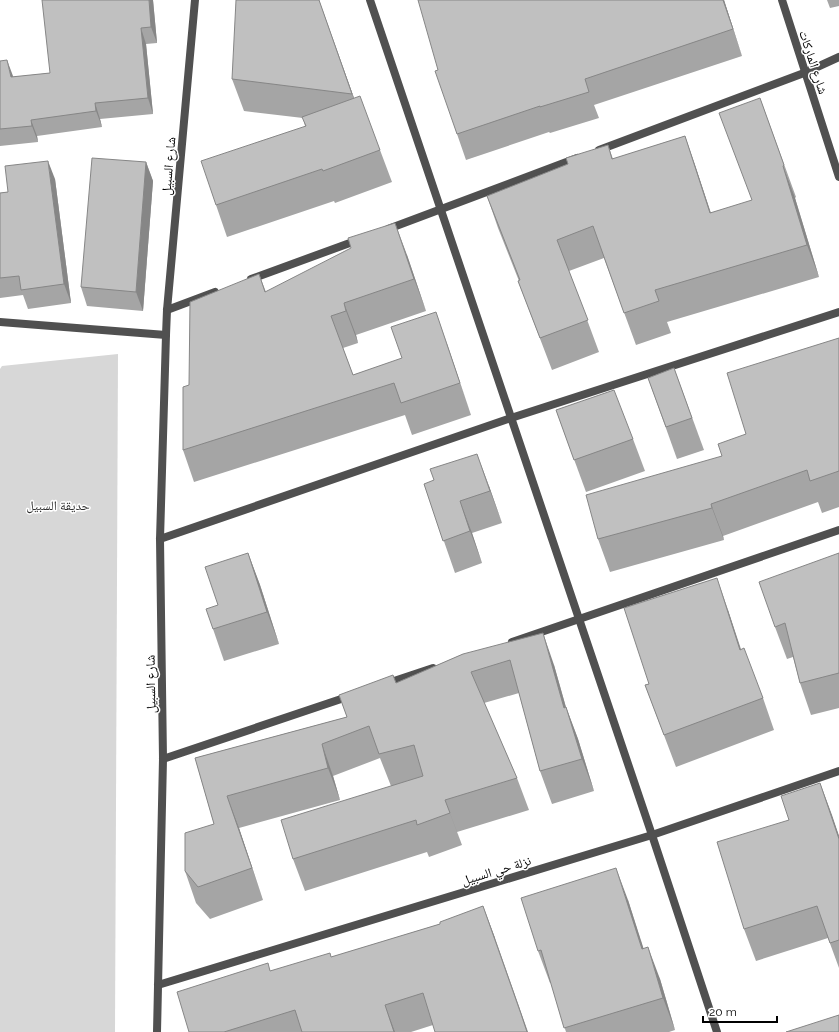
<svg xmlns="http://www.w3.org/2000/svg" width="839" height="1032" font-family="Raleway,'Noto Naskh Arabic',sans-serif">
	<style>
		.green { fill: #d7d7d7 }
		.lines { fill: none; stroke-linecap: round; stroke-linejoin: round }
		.minor { stroke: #505050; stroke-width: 8 }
		.tertiary { stroke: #505050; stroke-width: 8 }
		.wall { fill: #a5a5a5 }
		.shaded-wall { fill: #868686 }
		.building { fill: #c0c0c0; stroke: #868686 }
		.labels { text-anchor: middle; stroke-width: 3; stroke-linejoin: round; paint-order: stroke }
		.street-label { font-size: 13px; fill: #000; stroke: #fff }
		.park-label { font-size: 13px; fill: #2e2e2e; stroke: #fff }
	</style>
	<rect width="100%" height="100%" fill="#fff"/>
	<!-- green -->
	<polygon class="green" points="118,354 115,1032 0,1032 0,369 2,366"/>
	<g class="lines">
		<!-- minor -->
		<g class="minor">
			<polyline points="370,0 652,835 717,1032"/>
			<polyline points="599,150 804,73 839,57"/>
			<polyline points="388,229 577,158"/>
			<polyline points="251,279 358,240"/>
			<polyline points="167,310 215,292"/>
			<polyline points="0,322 166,335"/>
			<polyline points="160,539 511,418 839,312"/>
			<polyline points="512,642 839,530"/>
			<polyline points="385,684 433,668"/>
			<polyline points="163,759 350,696"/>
			<polyline points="158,985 652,835 839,771"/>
		</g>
		<!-- tertiary -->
		<g class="tertiary">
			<polyline points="782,0 839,177"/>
			<polyline points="157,1032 163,759 160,539 166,335 167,310 195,0"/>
		</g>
	</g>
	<!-- wall -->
	<g class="wall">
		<polygon points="153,0 157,43 146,44 153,114 100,119 102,127 37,136 38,142 0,146 0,61 13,77 50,73"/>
		<polygon points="319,0 354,98 380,150 392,182 335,203 334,201 227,237 216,205 305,126 303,118 244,111 232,79"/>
		<polygon points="724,0 742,56 594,105 599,118 550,133 549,132 466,160 457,134 438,70"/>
		<polygon points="827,0 839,0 839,6 830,8"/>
		<polygon points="760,98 796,197 795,198 819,277 667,322 671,333 636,345 604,258 569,271 599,352 552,370 518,281 519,281 498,228 487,196 568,164 608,145 613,159 685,136 696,168 711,213 752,201"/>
		<polygon points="146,162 153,181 143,311 87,306 81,287"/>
		<polygon points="55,179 71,303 28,309 23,295 0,298 0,193 8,192"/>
		<polygon points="407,255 426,311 356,335 358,343 343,348 353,375 447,344 471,415 412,435 405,415 194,482 183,450 189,385 259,274 266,292"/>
		<polygon points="839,338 839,507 822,513 818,502 723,536 724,540 610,572 598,539 722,456 746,434"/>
		<polygon points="674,368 704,450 677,459 648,378"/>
		<polygon points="556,410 633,439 645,471 586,492"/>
		<polygon points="424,484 489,486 502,523 472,533 482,563 455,573"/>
		<polygon points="248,553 260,585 279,644 224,661 213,629 218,605"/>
		<polygon points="839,553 839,708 811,715 800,683 793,657 787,659 775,627"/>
		<polygon points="728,610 741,649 763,698 774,730 676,767 645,685 649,684"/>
		<polygon points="463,654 554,665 566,707 578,739 594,791 552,804 540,771 519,693 484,703 517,778 529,810 457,832 462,845 429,857 427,852 305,891 293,859 391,786 380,758 333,776 340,800 239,828 263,900 210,919 196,903 185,871 214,824 195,758 347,717 339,695 396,683"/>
		<polygon points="820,783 839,836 839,968 828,938 756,961 744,929 789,820"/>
		<polygon points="628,900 643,948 660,979 675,1030 669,1032 566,1032 551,983 550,983 538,951"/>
		<polygon points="483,906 495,938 433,1025 411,1032 189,1032 271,971 332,957 440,924"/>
	</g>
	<!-- shaded-wall -->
	<g class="shaded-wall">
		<polygon points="149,0 153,0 157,43 151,27"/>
		<polygon points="319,0 364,126 352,94"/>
		<polygon points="723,0 724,0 742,56 733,29"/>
		<polygon points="141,28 146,44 153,114 148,98"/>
		<polygon points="7,60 13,76 16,93 11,77"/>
		<polygon points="95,103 100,119 102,127 96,111"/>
		<polygon points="31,120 37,136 38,142 32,126"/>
		<polygon points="685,136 696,168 721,245 710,213"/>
		<polygon points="48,161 55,179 71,303 64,284"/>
		<polygon points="146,162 153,181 143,311 136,292"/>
		<polygon points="783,166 795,198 819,277 807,245"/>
		<polygon points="395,223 407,255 426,311 414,279"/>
		<polygon points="344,303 356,335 358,343 346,311"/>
		<polygon points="436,312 447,344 471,415 460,383"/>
		<polygon points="477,454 489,486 502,523 490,491"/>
		<polygon points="460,501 472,533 482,563 470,531"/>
		<polygon points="711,504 723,536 724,540 712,508"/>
		<polygon points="248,553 260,585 279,644 267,612"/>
		<polygon points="717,578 728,610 751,682 740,650"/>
		<polygon points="543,633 554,665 575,740 564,708"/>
		<polygon points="566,707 578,739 594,791 582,759"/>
		<polygon points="322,744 333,776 340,800 328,768"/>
		<polygon points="820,783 832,815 839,836 839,839"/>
		<polygon points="227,796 239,828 263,900 252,868"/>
		<polygon points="445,800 457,832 462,845"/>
		<polygon points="616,868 628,900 654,981 642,949"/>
		<polygon points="483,906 495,938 528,1032 527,1032"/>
		<polygon points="648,947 660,979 675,1030 663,998"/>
		<polygon points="385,1005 395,1032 394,1032"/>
	</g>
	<!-- building -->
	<g class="building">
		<polygon points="42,0 149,0 151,27 141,28 148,98 95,103 96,111 31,120 32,126 0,129 0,61 7,60 11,77 50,73"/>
		<polygon points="236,0 319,0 352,94 232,79"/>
		<polygon points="418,0 723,0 733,29 585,79 589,92 540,107 540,106 457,134 435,71 438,70"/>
		<polygon points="360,96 380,150 323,171 322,169 216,205 201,161 306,126 302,117"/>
		<polygon points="760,98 784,165 783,166 807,245 655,290 659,301 624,313 593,226 557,240 588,320 540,338 518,281 520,280 487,196 568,164 566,158 608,145 612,159 685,136 710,213 752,200 719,113"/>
		<polygon points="92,158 146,162 136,292 81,287"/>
		<polygon points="48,161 64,284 21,290 19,276 0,278 0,193 8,192 5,166"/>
		<polygon points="395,223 414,279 344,303 346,311 331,316 353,375 402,358 391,327 436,312 460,383 401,403 394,383 183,450 183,387 189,385 190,302 259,274 265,292 351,248 348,238"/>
		<polygon points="839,338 839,471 810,481 807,470 711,504 712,508 598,539 586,495 722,456 718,444 746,434 727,373"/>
		<polygon points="674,368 692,418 666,427 648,378"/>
		<polygon points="614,390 633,439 574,460 556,410"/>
		<polygon points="477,454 490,491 460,501 470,531 443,541 424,484 434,480 430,469"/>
		<polygon points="248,553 267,612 213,629 206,609 218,605 205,567"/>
		<polygon points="839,553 839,673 800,683 785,623 775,627 759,582"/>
		<polygon points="717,578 740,650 744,648 763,698 664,735 645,685 649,684 624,608"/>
		<polygon points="543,633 564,708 566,707 582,759 540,771 510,660 471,672 517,778 445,800 450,813 417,825 416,820 293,859 281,820 423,776 414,745 379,754 369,726 322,744 328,768 227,796 252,868 198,887 185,871 185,833 214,824 195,758 347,717 339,695 393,675 396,683 463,654"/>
		<polygon points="820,783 839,839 839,940 830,943 817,906 744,929 717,842 789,820 781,796"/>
		<polygon points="616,868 642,949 648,947 663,998 564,1028 541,950 538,951 521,898"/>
		<polygon points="483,906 521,1014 527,1032 435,1032 423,993 385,1005 394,1032 302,1032 295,1010 224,1032 189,1032 177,992 268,963 270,971 330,953 331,957 440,924 440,922"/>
		<polygon points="839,1015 839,1032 786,1032"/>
	</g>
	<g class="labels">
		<!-- street labels -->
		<g class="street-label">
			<text transform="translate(814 62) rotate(72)" y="5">شارع الماركات</text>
			<text transform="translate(168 166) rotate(-85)" y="5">شارع السبيل</text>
			<text transform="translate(150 684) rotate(-91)" y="5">شارع السبيل</text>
			<text transform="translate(496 870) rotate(-17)" y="5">نزلة حي السبيل</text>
		</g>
		<!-- park labels -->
		<g class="park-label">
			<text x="58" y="510">حديقة السبيل</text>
		</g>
	</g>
	<!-- scale -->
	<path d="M703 1016v6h74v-6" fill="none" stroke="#000000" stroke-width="2"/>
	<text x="709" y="1016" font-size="12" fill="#000000" stroke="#ffffff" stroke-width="3" paint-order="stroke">20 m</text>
</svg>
